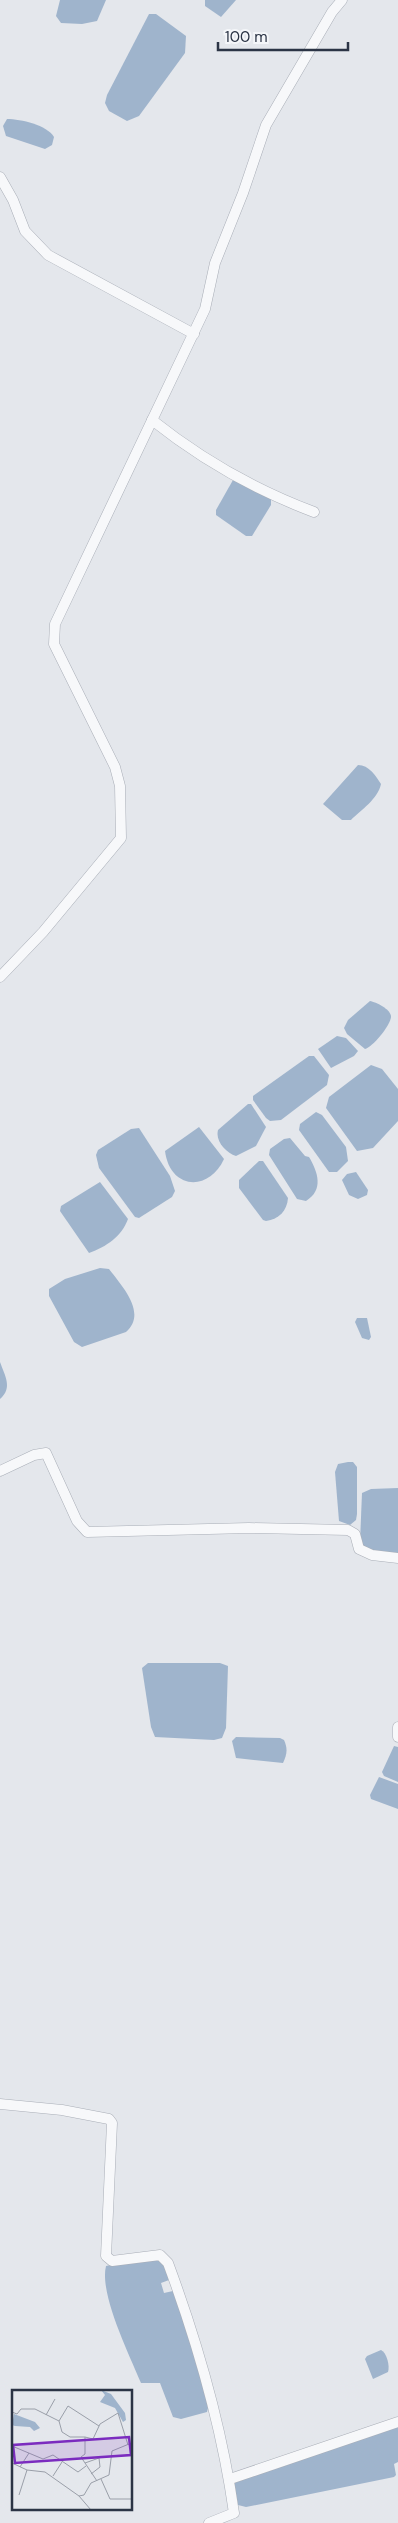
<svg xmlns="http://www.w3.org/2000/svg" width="398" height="2523" font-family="'DM Sans',sans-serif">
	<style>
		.water { fill: #9fb4cc }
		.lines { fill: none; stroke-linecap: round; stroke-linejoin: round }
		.minor-casing { stroke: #a9aeb7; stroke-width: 11 }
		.minor { stroke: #f7f8fa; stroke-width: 10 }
		.inset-road { fill: none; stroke: #9a9fa9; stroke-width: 1 }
		.view { fill: #7b2cbf; fill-opacity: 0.15; stroke: #7b2cbf; stroke-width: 2.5 }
		.inset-edge { fill: none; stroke: #2b3445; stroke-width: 2.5 }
	</style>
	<rect width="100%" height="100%" fill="#e4e7ec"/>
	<!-- water -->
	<g class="water">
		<polygon points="60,0 106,0 97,21 82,24 61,23 56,16"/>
		<polygon points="205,0 236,0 221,17 205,6"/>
		<polygon points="149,14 156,14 186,36 185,53 139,116 127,121 109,111 105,103 107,95"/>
		<path d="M7,119C21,119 47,125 54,137L52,145L45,149L6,136L3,126Z"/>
		<polygon points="233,480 271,498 271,505 252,536 246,536 216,515 216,510"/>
		<path d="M358,765C369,765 376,776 381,784C378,799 361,810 351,820H342L323,804Z"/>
		<path d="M370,1001C376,1002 390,1009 391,1016C392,1024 372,1048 365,1049L347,1034L344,1028L348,1020Z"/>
		<polygon points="337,1036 346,1038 358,1051 354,1056 331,1068 318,1049"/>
		<polygon points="309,1056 314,1056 329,1075 327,1085 281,1120 270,1121 266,1118 253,1100 253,1096"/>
		<polygon points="371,1065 382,1069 398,1089 398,1121 373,1148 357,1151 326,1108 329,1097"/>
		<path d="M248,1104H251L266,1127L256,1146L236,1156C226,1153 215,1141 218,1130Z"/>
		<polygon points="316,1112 322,1115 346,1147 348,1161 337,1172 329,1172 299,1130 300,1124"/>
		<path d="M199,1127L224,1159C209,1192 170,1190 165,1151Z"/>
		<polygon points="139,1128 170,1176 175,1191 172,1197 139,1218 135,1217 99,1168 96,1155 98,1150 131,1129"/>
		<path d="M290,1138L305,1156L309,1157C318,1172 324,1190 306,1201L297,1199L269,1155L270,1149L284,1139Z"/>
		<path d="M259,1161H263L288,1198C287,1211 279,1219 266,1221L263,1220L239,1188V1180Z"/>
		<polygon points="356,1172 368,1190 367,1195 358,1199 349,1195 342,1180 347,1174"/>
		<path d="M100,1182L128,1219C122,1236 106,1247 89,1253L60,1211L61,1206Z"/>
		<path d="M100,1268L109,1269C121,1285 148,1313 126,1332L82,1347L74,1342L49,1296V1289L65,1279Z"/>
		<polygon points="357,1318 367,1318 371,1337 369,1340 362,1338 355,1322"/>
		<path d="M0,1362C5,1376 13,1388 0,1399Z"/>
		<polygon points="348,1462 353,1462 357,1467 357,1514 356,1520 350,1525 339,1521 335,1472 338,1464"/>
		<polygon points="398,1488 398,1555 365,1549 360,1542 362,1493 371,1489"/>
		<polygon points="148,1663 220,1663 228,1666 226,1728 222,1738 214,1740 155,1737 151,1727 142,1668"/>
		<path d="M236,1737L280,1738L284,1740C288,1749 287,1754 283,1763L236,1758L232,1741Z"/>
		<polygon points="394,1746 398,1747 398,1782 384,1776 382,1772"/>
		<polygon points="379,1777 398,1784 398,1809 371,1799 370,1795"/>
		<path d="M148,2257L162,2261L169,2280L161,2283L164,2293L173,2291L197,2357L208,2408L207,2412L181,2419L173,2417L160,2383H141C130,2356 99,2294 106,2266Z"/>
		<path d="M381,2350C387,2353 390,2366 388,2372L373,2379L365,2359L367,2356Z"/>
		<polygon points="398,2426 398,2462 394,2464 396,2475 394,2477 246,2507 238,2505 234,2484 236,2481"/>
	</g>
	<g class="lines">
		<defs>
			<g id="minor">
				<polyline points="0,177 13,200 25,231 48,255 194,334"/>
				<path d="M152,420C201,459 255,490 314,512"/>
				<polyline points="0,977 43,932 121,838 120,786 115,767 54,644 55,624 205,309 215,263 243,193 266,125 332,12 342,0"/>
				<polyline points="0,1471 34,1455 46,1453 77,1521 87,1532 249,1528 348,1530 355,1534 359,1549 372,1555 398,1558"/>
				<polyline points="398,1727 398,1737"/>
				<path d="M0,2104L62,2110L109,2119L112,2123L106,2256L112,2261L160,2255L168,2263C198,2344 222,2428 234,2513L209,2523"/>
				<polyline points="230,2479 398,2422"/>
			</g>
		</defs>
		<!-- minor casing -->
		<use href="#minor" class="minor-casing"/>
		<!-- minor -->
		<use href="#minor" class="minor"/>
	</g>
	<!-- overview -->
	<g transform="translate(12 2390)">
		<rect width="120" height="120" fill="#e4e7ec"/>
		<path d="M89,0L99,4L113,23L114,30L111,32L103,18L88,12L93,5ZM2,24L23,32L28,38L22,41L18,37L3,36L0,35Z" fill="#9fb4cc"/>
		<path class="inset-road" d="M0,22L5,24L9,19H23L47,31L50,42L58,47H73V64L69,67L85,91M34,25L43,9M47,31L56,16L87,36M73,47L81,49L88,34L106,23L116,55M0,56L31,69L41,65L66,82L74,76M0,73L15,80L7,105M73,73L87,68L88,77L79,84M8,77L17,63M15,80L33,82L67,106L72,105L79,93L97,85L100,61L117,54L120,60M41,86L50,72M89,89L98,109H120M67,106L79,120"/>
		<path class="view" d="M117,47L119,65L3,73L1,55Z"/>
		<rect width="120" height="120" class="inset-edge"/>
	</g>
	<!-- scale -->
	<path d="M218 42v8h130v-8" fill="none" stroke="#2b3445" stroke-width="2.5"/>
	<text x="225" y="42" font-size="15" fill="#2b3445" stroke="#f4f6f9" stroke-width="4" paint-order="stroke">100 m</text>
</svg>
